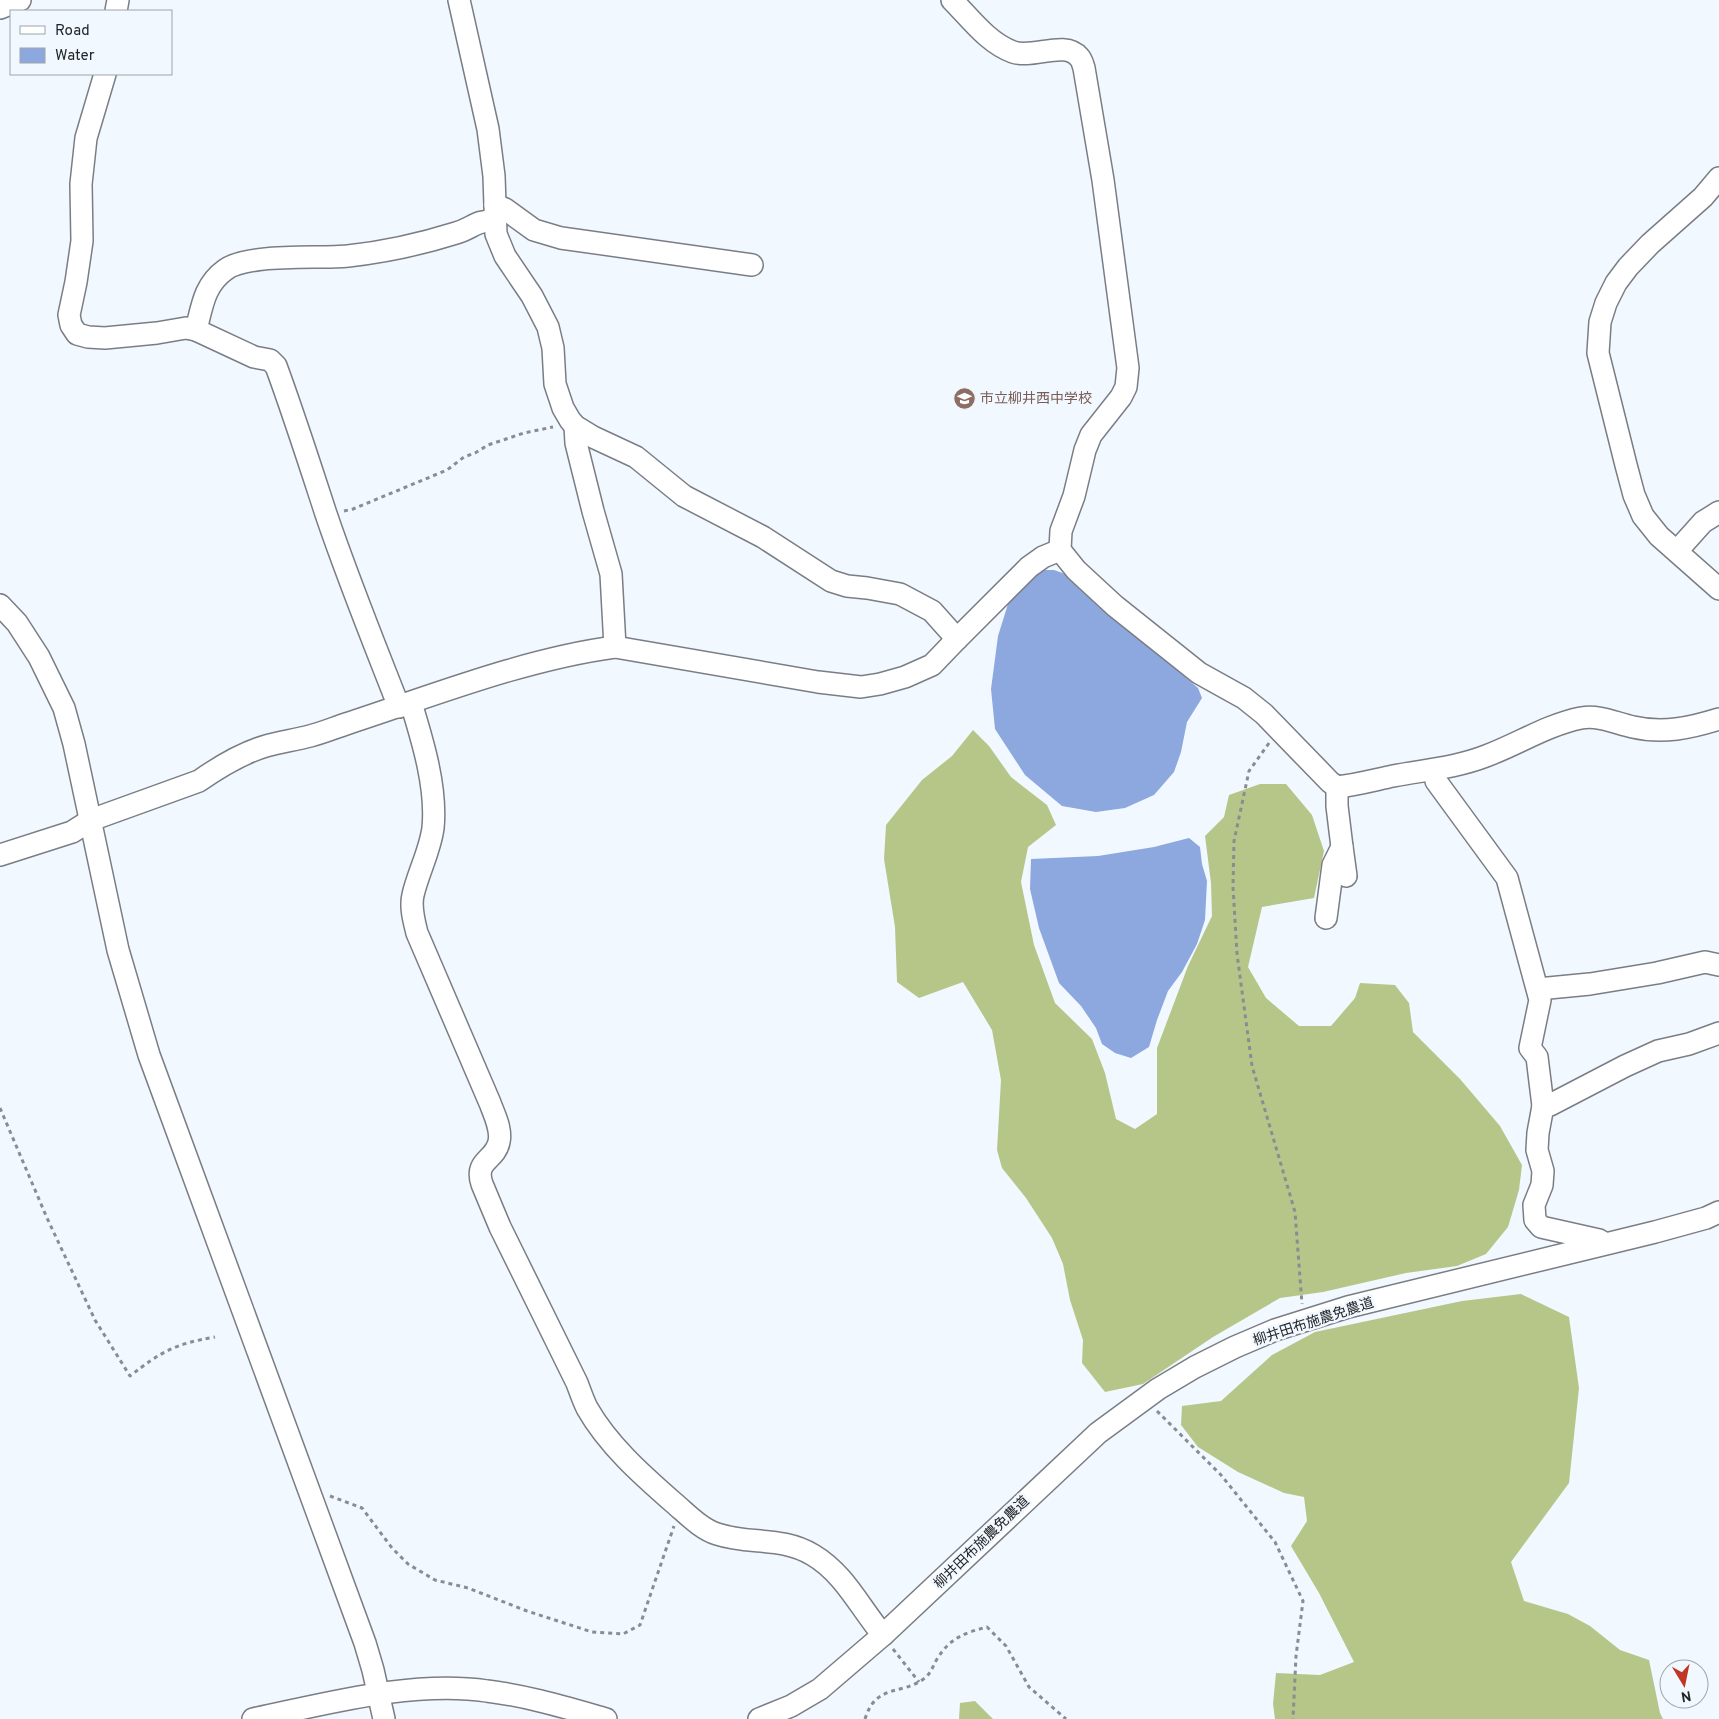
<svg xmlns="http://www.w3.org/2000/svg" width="1719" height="1719" font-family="Overpass,'Noto Sans JP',sans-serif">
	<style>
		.forest { fill: #b6c688 }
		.water { fill: #8da8df }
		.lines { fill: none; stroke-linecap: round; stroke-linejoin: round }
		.minor-casing { stroke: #7a7e84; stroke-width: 24 }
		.path { stroke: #898d92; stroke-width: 3; stroke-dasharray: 4 4; stroke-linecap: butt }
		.minor { stroke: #fff; stroke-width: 21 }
		.labels { text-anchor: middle; stroke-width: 5; stroke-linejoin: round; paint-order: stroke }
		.education-label { font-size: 14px; fill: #785e54; stroke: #f2f8ff; text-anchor: start }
		.street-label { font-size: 14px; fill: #232527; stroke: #f2f8ff }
	</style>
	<rect width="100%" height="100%" fill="#f2f8ff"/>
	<!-- forest -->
	<g class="forest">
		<polygon points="973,730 989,746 1011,777 1047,805 1056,825 1028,847 1021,882 1034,945 1055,1003 1092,1039 1105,1073 1116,1119 1135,1129 1157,1114 1157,1048 1188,966 1212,916 1211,883 1205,836 1224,817 1229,795 1260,784 1286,784 1312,815 1324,851 1314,898 1262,907 1248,967 1266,998 1299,1026 1331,1026 1355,998 1360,983 1395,985 1409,1003 1413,1032 1460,1079 1500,1126 1522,1165 1519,1190 1508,1227 1486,1254 1457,1266 1406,1273 1323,1292 1280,1298 1213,1337 1143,1384 1105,1392 1082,1363 1083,1340 1070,1300 1063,1264 1052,1238 1026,1198 1002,1168 997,1150 1001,1080 992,1030 963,982 919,998 897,982 895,927 884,859 886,825 922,780 952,756"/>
		<polygon points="1521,1294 1569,1317 1579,1388 1569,1483 1511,1562 1524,1601 1568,1614 1590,1626 1620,1650 1649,1660 1660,1713 1663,1719 1275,1719 1273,1704 1276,1673 1320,1675 1354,1662 1319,1593 1291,1546 1307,1521 1304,1497 1284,1493 1238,1472 1198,1447 1181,1425 1182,1406 1221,1401 1272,1355 1315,1332 1462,1301"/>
		<polygon points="975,1701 993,1719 959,1719 960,1703"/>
	</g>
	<!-- water -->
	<g class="water">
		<polygon points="1041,570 1054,570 1071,576 1127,628 1198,688 1202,698 1187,722 1181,752 1174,772 1154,795 1125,808 1096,812 1062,806 1025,775 995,729 991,689 998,636 1008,604"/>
		<polygon points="1189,838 1200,847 1202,864 1207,881 1205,920 1197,944 1182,972 1168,991 1157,1020 1149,1047 1131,1058 1115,1053 1102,1044 1096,1028 1081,1006 1059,983 1039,928 1030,889 1031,859 1098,856 1154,847"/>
	</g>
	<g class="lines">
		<defs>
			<g id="minor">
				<polyline points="459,0 488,129 494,176 496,234 505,256 532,296 548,327 553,348 555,384 563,408 570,420 575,426 593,437 636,457 684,496 763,537 831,581 847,586 867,588 900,594 932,611 957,639 1029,567 1043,557 1060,550"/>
				<path d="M952,0C970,18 988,43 1013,52C1033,59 1065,40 1079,57C1082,60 1083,65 1084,68L1103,180L1128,368L1126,387L1121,397L1091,435L1085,450L1074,496L1061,531L1060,550L1076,570L1115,606L1199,673L1244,698L1264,714L1330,782L1337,787C1356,785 1374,780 1393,776C1424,770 1455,768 1486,756C1518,744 1547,725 1581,718C1600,715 1615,723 1633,727C1663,734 1690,728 1719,719"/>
				<polyline points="0,8 20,0"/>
				<polyline points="116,11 118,0"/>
				<path d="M105,74L86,138L81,184L82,241L76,282L69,315L71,325L77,334L88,337L105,338L157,333L186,328L196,330L254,357L270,360L276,366C294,415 310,465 326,514C348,579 374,643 399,707"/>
				<polyline points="1719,178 1703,197 1650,244 1628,267 1616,283 1606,303 1600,322 1598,353 1626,465 1634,495 1643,516 1659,536 1719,589"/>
				<polyline points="495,205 505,209 534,230 561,238 752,265"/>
				<path d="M196,330C202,307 204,285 225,270C247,253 318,259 348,256C385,252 421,244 456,233C473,228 476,220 495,221"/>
				<polyline points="575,426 576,443 593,511 611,574 615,647"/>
				<polyline points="1677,551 1703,522 1719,512"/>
				<polyline points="0,605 17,623 39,657 64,708 74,744 118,950 149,1055 365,1643 373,1670 384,1719"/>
				<path d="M411,703C423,742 437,788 433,828C430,851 418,873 413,895C410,907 414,921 417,933L490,1103C494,1114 502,1129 499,1142C495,1161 474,1160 482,1184L500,1227L577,1383C580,1391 583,1400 587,1408C608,1445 642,1475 674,1503C687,1514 701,1529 717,1534C750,1545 781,1536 813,1555C845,1574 860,1608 883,1635"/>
				<polyline points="1435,770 1436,781 1507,878 1540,1000 1530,1048 1537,1057 1543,1106"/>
				<polyline points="1337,787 1337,806 1342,847"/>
				<path d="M0,855L72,832L91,820L199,781C219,767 242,753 266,746C280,742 295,740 310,736C322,733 334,728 346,724C432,696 525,659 615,647L818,682L861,687L880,684L905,677L932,665L957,639"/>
				<polyline points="1326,918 1333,865 1342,847 1346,876"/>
				<polyline points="1538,989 1590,984 1657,973 1705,962 1719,965"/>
				<polyline points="1604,1243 1599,1240 1541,1227 1535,1220 1534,1205 1542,1185 1543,1171 1537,1150 1538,1133 1543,1106 1550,1105 1625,1066 1658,1051 1689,1044 1719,1033"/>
				<path d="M253,1719C326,1704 412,1680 487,1691C528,1696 567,1708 606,1719"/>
				<polyline points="759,1719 791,1706 820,1689 883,1635 1098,1433 1158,1389 1195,1367 1235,1347 1275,1330 1348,1307 1655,1232 1706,1218 1719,1212"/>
			</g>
		</defs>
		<!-- minor casing -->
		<use href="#minor" class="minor-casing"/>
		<!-- path -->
		<g class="path">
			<polyline points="344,511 353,509 447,470 464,457 475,453 488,445 524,433 553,427"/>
			<polyline points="1269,743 1249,771 1234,841 1233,887 1237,954 1252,1066 1295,1212 1302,1304"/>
			<path d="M0,1108L47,1218L95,1320L130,1376C162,1351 175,1344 215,1337"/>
			<polyline points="1157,1411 1221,1475 1275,1542 1303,1601 1296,1656 1293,1719"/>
			<polyline points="330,1496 362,1508 392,1548 408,1564 435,1580 468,1588 527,1611 592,1632 623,1634 640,1625 674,1526"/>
			<polyline points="893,1649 919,1682"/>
			<path d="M865,1719C876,1683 901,1696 925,1678C931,1673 933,1666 937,1659C950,1638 964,1633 987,1627L1006,1646L1029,1687L1066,1719"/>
		</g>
		<!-- minor -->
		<use href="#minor" class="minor"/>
	</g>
	<!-- icons -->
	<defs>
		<symbol id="school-disc" viewBox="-11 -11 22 22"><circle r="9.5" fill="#8d6e63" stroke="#f2f8ff"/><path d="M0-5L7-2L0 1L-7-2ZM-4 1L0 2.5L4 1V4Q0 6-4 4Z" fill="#fff"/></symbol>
	</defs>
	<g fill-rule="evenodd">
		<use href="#school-disc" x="952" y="386" width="25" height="25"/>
	</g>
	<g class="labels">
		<!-- education labels -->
		<g class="education-label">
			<text x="980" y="403">市立柳井西中学校</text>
		</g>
		<!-- street labels -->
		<g class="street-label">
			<text transform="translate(1313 1321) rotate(-18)" y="5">柳井田布施農免農道</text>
			<text transform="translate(981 1542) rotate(-44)" y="5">柳井田布施農免農道</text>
		</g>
	</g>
	<!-- legend -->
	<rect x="10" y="10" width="162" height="65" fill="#f2f8ff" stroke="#9fa4a9"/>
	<rect x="20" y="26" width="25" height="8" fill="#ffffff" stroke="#9fa4a9"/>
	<text x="55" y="35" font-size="15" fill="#232527">Road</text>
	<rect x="20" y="48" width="25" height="15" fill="#8da8df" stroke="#9fa4a9"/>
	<text x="55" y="60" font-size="15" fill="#232527">Water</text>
	<!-- north arrow -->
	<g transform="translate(1684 1684) rotate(170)"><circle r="24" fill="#f2f8ff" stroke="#9fa4a9"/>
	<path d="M0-4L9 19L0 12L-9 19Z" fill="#c13524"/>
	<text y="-8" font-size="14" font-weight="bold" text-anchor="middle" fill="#232527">N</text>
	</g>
</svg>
